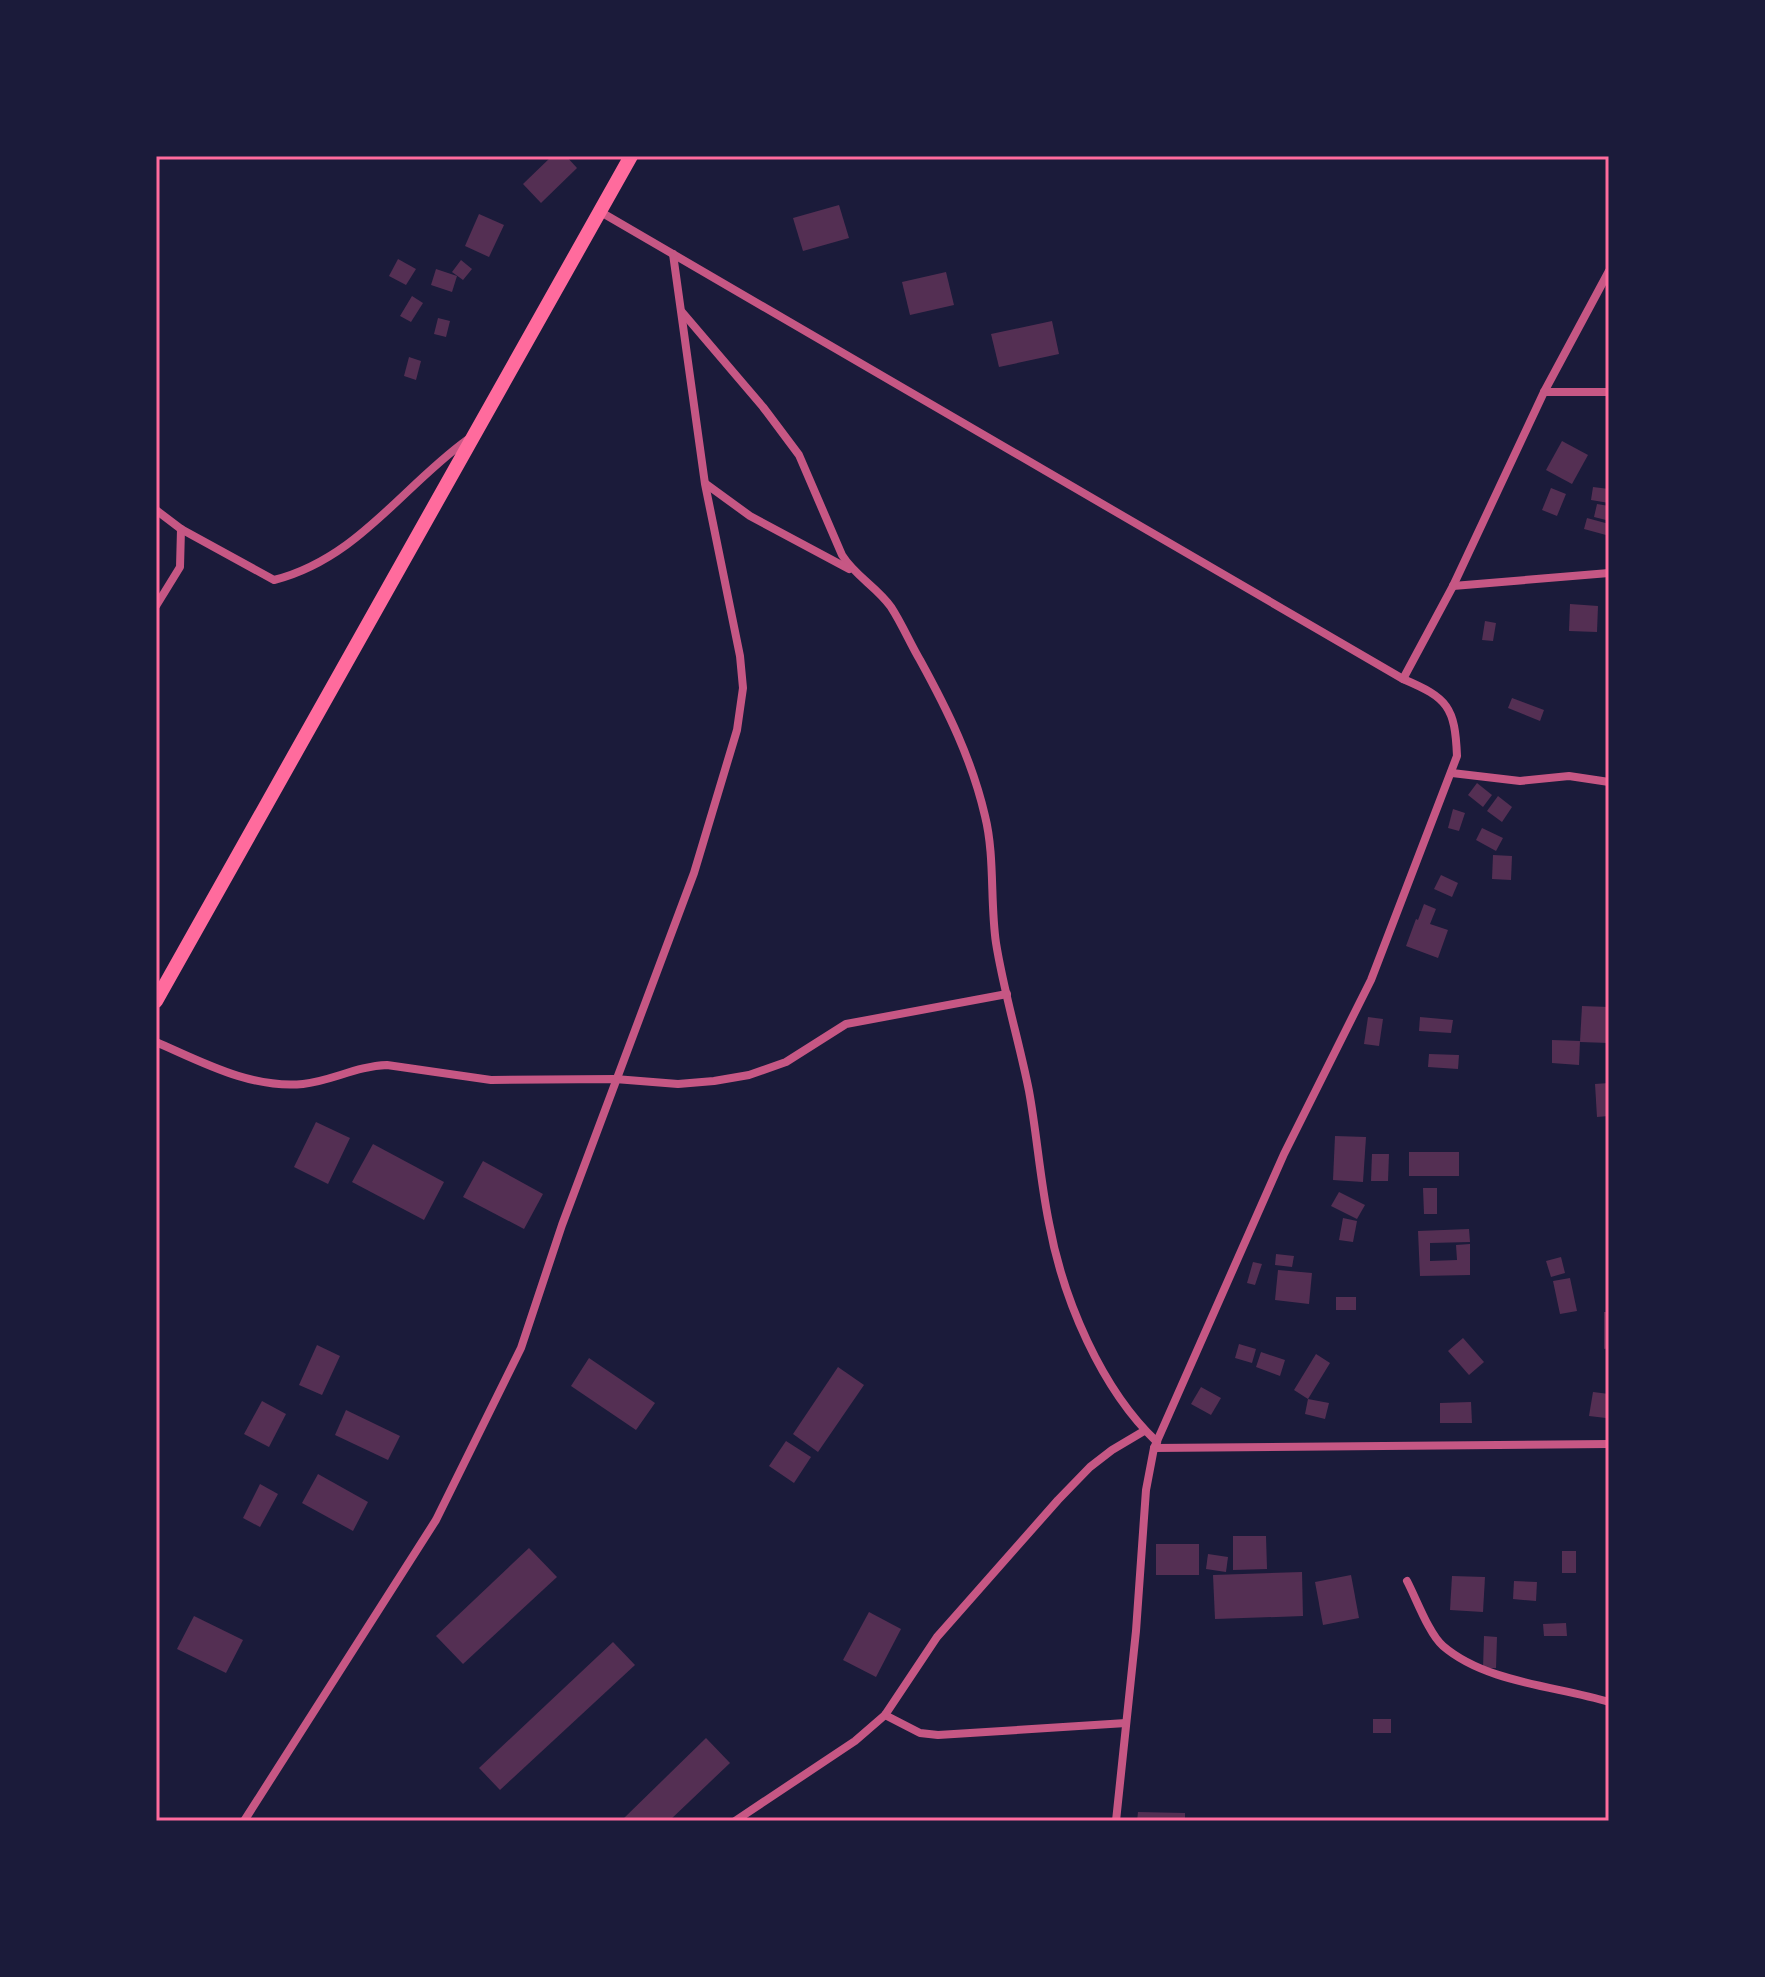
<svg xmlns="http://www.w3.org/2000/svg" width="1765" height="1977" font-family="Arial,sans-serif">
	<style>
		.building { fill: #542f53 }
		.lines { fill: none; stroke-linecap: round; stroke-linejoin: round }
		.minor { stroke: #c65784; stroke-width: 8 }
		.trunk { stroke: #ff6b9d; stroke-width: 14 }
		.neatline { fill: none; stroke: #ff6b9d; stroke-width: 3 }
	</style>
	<rect width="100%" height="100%" fill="#1b1b3a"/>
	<!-- building -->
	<g class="building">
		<polygon points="552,156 566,156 577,168 541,203 523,184"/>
		<polygon points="839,205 849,238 803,251 793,218"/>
		<polygon points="479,214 504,225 489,257 465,246"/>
		<polygon points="398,259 416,269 406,285 389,276"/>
		<polygon points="461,260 472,269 463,280 452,272"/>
		<polygon points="436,269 457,276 452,292 431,285"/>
		<polygon points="946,272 954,305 910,315 902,282"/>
		<polygon points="412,296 423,303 411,322 400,316"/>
		<polygon points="438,318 450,321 446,337 434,334"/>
		<polygon points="1052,321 1059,354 999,367 991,334"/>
		<polygon points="409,357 421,361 416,380 404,376"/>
		<polygon points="1562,441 1588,455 1572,484 1546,470"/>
		<polygon points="1593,487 1609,489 1609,503 1591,500"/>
		<polygon points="1551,488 1566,494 1557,516 1542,510"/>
		<polygon points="1597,504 1609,506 1606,520 1594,517"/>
		<polygon points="1587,518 1609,524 1606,535 1584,529"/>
		<polygon points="1570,604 1598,606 1597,632 1569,631"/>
		<polygon points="1485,621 1496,623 1493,641 1482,640"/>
		<polygon points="1512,698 1544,710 1540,721 1508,708"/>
		<polygon points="1477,783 1492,795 1483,807 1468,795"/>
		<polygon points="1498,796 1512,807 1502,822 1487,811"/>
		<polygon points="1453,809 1465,813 1459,831 1448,828"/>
		<polygon points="1482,828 1503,838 1496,851 1476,840"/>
		<polygon points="1493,855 1512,856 1511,880 1492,879"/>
		<polygon points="1441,875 1458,883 1452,897 1434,889"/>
		<polygon points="1424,904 1436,909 1430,924 1448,930 1438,958 1406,946 1416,919 1418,920"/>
		<polygon points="1582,1006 1609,1007 1609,1043 1580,1042"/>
		<polygon points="1368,1017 1383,1019 1379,1046 1364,1044"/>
		<polygon points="1420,1017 1453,1020 1451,1033 1419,1031"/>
		<polygon points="1552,1040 1580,1041 1579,1065 1552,1063"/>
		<polygon points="1429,1054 1459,1055 1458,1069 1428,1067"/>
		<polygon points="1609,1083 1609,1116 1597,1117 1595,1084"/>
		<polygon points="316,1122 350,1138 328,1184 294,1167"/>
		<polygon points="1335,1136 1366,1137 1363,1182 1333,1180"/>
		<polygon points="373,1144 444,1182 424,1220 352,1182"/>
		<rect x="1409" y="1152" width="50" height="24"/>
		<polygon points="1372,1154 1389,1154 1388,1181 1371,1181"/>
		<polygon points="483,1161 543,1194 524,1229 463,1197"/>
		<polygon points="1423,1188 1437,1188 1437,1214 1424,1214"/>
		<polygon points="1339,1192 1365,1205 1357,1219 1331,1206"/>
		<polygon points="1343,1218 1357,1221 1353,1242 1339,1240"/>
		<polygon points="1469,1229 1470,1242 1430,1243 1430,1261 1457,1260 1456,1245 1470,1244 1470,1275 1420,1276 1418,1231"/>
		<polygon points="1276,1254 1294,1256 1292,1267 1275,1265"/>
		<polygon points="1561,1257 1565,1273 1551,1277 1546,1261"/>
		<polygon points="1253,1262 1262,1264 1255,1285 1247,1283"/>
		<polygon points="1278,1270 1312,1273 1309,1304 1275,1300"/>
		<polygon points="1570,1278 1577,1311 1560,1314 1553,1281"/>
		<rect x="1336" y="1297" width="20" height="13"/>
		<polygon points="1604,1312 1609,1312 1609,1348 1604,1349"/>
		<polygon points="1463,1338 1484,1362 1469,1375 1448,1351"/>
		<polygon points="1239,1344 1256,1349 1252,1363 1235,1358"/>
		<polygon points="317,1345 340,1356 322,1395 299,1385"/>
		<polygon points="1261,1352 1285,1360 1280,1376 1256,1367"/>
		<polygon points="1316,1354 1330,1363 1308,1399 1329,1403 1325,1419 1305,1414 1308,1399 1294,1390"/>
		<polygon points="589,1358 655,1403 636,1430 571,1386"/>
		<polygon points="838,1367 864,1385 818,1452 793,1434"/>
		<polygon points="1201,1387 1221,1398 1211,1415 1191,1404"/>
		<polygon points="1593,1392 1609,1394 1606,1418 1589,1416"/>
		<polygon points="262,1401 286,1414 269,1447 244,1434"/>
		<polygon points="1471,1402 1472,1423 1440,1423 1440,1403"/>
		<polygon points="346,1410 400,1436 388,1460 335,1435"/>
		<polygon points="786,1441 811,1457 794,1483 769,1466"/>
		<polygon points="318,1474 368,1502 353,1531 302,1503"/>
		<polygon points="260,1484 278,1494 260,1527 243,1518"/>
		<polygon points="1233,1536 1266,1536 1267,1569 1233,1570"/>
		<rect x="1156" y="1544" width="43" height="31"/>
		<polygon points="529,1548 557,1577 463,1664 436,1636"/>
		<rect x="1562" y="1551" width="14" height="22"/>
		<polygon points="1208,1554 1228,1557 1226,1572 1206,1569"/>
		<polygon points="1302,1572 1303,1616 1215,1619 1213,1575"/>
		<polygon points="1351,1575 1359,1618 1323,1625 1315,1582"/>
		<polygon points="1452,1576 1485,1577 1483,1612 1450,1610"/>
		<polygon points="1514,1581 1537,1582 1536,1601 1513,1599"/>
		<polygon points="869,1612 901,1629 876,1677 843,1660"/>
		<polygon points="194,1616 243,1640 226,1673 177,1649"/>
		<polygon points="1566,1623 1567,1636 1544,1636 1543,1624"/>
		<polygon points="1484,1636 1497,1637 1496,1668 1483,1668"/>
		<polygon points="613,1642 635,1665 500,1790 479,1768"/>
		<rect x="1373" y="1719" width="18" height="14"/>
		<polygon points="706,1738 730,1763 669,1821 621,1821"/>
		<polygon points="1138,1812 1185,1813 1185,1821 1137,1821"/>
	</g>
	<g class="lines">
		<!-- minor -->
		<g class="minor">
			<path d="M599,211L1403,679C1448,698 1455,707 1457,756L1371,980L1284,1154L1154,1448L1146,1490L1136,1631L1116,1821"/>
			<path d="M682,312L763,407L799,455L842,555C855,576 877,587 891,607C902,624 910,643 920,660C948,711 972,760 985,816C995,856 990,902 996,943C1004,993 1019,1041 1029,1091C1037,1135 1040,1179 1049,1223C1063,1299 1101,1389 1157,1442"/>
			<polyline points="1544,392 1609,392"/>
			<polyline points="706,484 750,516 849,569"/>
			<path d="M156,510L181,529L274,580C357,559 402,487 467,440"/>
			<polyline points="1453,586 1609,573"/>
			<polyline points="156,606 180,567 181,529"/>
			<polyline points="1403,679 1453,586 1544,392 1609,271"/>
			<polyline points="1452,773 1520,781 1569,776 1609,782"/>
			<path d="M156,1042C202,1062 251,1089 303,1084C331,1081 357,1066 387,1065L491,1080L615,1079L678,1084L714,1081L749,1075L786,1062L846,1024L1007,994"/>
			<polyline points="1154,1448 1609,1444"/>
			<path d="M1407,1581C1416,1598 1429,1634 1443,1646C1486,1683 1557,1686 1609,1702"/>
			<polyline points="885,1715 920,1733 938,1735 1126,1723"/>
			<polyline points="244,1821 436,1520 521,1348 562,1225 694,873 737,730 743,688 740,656 705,484 673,254"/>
			<polyline points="735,1821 855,1741 885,1715 937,1637 1058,1500 1090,1467 1112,1450 1144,1431"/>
		</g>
		<!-- trunk -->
		<polyline class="trunk" points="156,1001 631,156"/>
	</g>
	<!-- border -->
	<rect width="1765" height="1977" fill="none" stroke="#1b1b3a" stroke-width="316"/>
	<rect x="158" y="158" width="1449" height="1661" class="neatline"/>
</svg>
